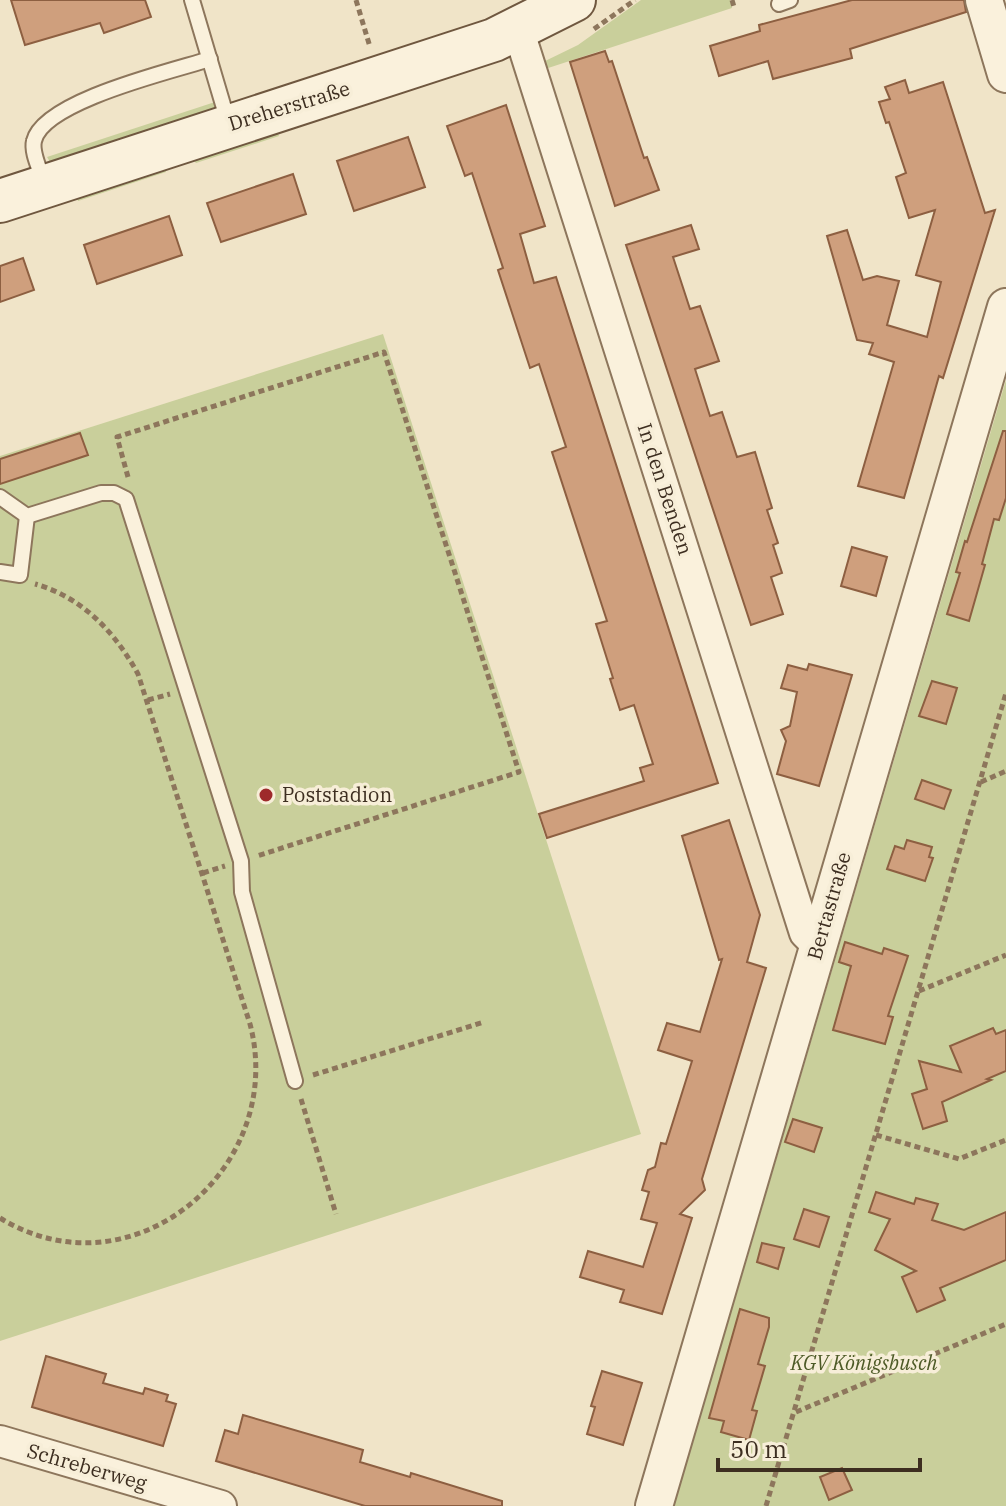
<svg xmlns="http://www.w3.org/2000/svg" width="1006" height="1506" font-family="'IBM Plex Serif',serif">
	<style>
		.green { fill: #c9cf9b }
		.building { fill: #cf9f7d; stroke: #8d5f41; stroke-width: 2 }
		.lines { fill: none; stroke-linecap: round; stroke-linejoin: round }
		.service-casing { stroke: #8d765c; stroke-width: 18 }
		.minor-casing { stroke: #8d765c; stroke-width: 34 }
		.tertiary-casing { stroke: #8d765c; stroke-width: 40 }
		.secondary-casing { stroke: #6f573f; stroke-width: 46 }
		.path { stroke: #8d765c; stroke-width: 5; stroke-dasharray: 6 4; stroke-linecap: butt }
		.service { stroke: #faf1dc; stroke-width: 14 }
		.minor { stroke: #faf1dc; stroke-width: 30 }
		.tertiary { stroke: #faf1dc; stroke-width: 36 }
		.secondary { stroke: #faf1dc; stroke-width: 42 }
		.poi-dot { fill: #9e2a2b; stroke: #f7eed8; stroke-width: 3 }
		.labels { text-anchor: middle; stroke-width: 7; stroke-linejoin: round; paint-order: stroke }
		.street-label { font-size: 20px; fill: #3d2e20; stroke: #f7eed8 }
		.poi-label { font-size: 20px; fill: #3d2e20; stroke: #f7eed8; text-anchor: start }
		.park-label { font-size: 20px; font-style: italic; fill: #4d5a26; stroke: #f7eed8 }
	</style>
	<rect width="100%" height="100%" fill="#f0e4c8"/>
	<!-- green -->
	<g class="green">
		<polygon points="641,0 730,0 732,8 542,70 541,63 578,45"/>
		<polygon points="215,102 215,107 210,114 57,164 50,162 47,157"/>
		<polygon points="276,129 279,136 196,163 190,156"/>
		<polygon points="163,164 166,172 78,201 75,192"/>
		<polygon points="383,334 641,1134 0,1341 0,456"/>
		<polygon points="1006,380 1006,1506 674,1506"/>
	</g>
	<!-- building -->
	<g class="building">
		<polygon points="11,0 145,0 151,17 104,33 100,23 25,45"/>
		<polygon points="852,0 964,0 966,12 850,49 852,58 773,79 768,61 719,76 710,46 760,31 759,25"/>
		<polygon points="605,51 609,62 612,61 644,158 647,157 659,190 615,206 570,62"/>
		<polygon points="905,80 909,93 943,82 985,213 995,210 943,378 939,376 904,498 858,486 894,362 869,354 873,343 857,340 827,236 847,230 863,280 877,276 899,281 887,325 927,337 941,282 916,275 935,210 909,218 896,177 906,173 889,122 886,123 879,102 890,99 885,87"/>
		<polygon points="506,105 545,226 520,234 534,283 556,277 718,783 547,838 539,814 644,781 640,768 653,764 634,705 620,710 610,679 613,678 596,624 607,621 552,452 566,447 539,364 530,368 498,270 503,268 472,173 465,176 447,126"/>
		<polygon points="408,137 425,187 354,211 337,161"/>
		<polygon points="293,174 306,214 221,242 207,203"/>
		<polygon points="169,216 182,255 97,284 84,245"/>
		<polygon points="691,225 699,249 673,257 690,309 700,306 719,361 695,369 710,416 722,412 737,457 755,452 772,508 767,510 778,543 773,545 782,573 771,577 783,614 751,625 626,245"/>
		<polygon points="23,258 34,290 0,302 0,266"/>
		<polygon points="1003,431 1006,431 1006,498 999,520 994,519 982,564 985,565 969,621 947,614 960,573 956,572 965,541 967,542"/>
		<polygon points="80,433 88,455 0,484 0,459"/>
		<polygon points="852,547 887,557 876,596 841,586"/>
		<polygon points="809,664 852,675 819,786 777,774 786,741 781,730 790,726 797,692 781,688 788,665 807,670"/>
		<polygon points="932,681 957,688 946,724 919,716"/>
		<polygon points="922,780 951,790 944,809 915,799"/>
		<polygon points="729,820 760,915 747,962 766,968 702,1179 705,1190 680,1214 692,1218 662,1314 620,1302 624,1290 580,1277 588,1251 643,1267 657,1223 641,1219 649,1192 642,1190 648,1170 655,1167 661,1143 666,1144 692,1061 658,1050 667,1023 700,1032 722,959 719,960 682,836"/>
		<polygon points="907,840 932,847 929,857 933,858 925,881 887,869 895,846 904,849"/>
		<polygon points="845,942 882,954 884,948 908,956 888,1016 893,1017 885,1044 833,1030 851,966 839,962"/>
		<polygon points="993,1028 996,1034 1006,1030 1006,1071 987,1079 991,1080 942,1102 947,1121 923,1129 912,1094 927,1089 919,1061 961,1072 950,1046"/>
		<polygon points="793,1119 822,1128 814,1152 785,1142"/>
		<polygon points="876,1192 914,1204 916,1198 938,1204 932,1220 964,1230 1006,1212 1006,1260 940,1288 945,1300 917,1312 902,1277 916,1271 875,1250 890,1219 869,1212"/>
		<polygon points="804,1209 829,1217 819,1247 794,1239"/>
		<polygon points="762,1243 784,1248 778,1269 757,1262"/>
		<polygon points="740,1309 769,1318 769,1327 758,1364 765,1366 752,1410 757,1411 749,1440 721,1432 724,1421 709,1418"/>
		<polygon points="46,1356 106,1374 103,1383 143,1394 145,1388 168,1395 166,1401 176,1404 163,1446 32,1407"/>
		<polygon points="602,1371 642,1383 623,1445 587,1434 595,1407 591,1406"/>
		<polygon points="243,1415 363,1450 360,1462 410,1477 411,1473 502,1501 502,1506 365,1506 216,1461 225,1430 238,1434"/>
		<polygon points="842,1468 852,1490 829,1500 820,1477"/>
	</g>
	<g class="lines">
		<defs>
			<g id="service">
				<polyline points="192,0 229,125"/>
				<polyline points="779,4 790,0"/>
				<path d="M44,183C41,171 31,153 34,141C43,101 172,71 210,59"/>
				<polyline points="0,497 27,516 101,493 114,493 126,499 241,861 242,892 295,1081"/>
				<polyline points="0,572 20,575 27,516"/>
			</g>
			<g id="minor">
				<polyline points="518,29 805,933 817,945"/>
				<polyline points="0,1441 221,1506"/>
			</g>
			<g id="tertiary">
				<polyline points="984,0 1006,74"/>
				<polyline points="654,1506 1006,307"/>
			</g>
			<polyline id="secondary" points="0,201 494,40 574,0"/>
		</defs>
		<!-- service casing -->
		<use href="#service" class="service-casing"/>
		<!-- minor casing -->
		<use href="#minor" class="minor-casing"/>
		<!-- tertiary casing -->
		<use href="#tertiary" class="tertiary-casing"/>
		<!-- secondary casing -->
		<use href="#secondary" class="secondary-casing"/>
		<!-- path -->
		<g class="path">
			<polyline points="356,0 370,47"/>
			<polyline points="732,0 734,7"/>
			<polyline points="594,29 635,0"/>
			<polyline points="128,477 117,437 384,352 519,772 257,856"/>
			<polyline points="148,700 170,694"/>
			<polyline points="981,782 1006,771"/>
			<polyline points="203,873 225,866"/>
			<polyline points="919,991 1006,955"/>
			<polyline points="313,1075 484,1022"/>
			<polyline points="301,1099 336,1214"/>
			<polyline points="876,1135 959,1159 1006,1140"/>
			<path d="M0,1218C132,1299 288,1168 250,1024L138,674C115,632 82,597 35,584"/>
			<polyline points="796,1412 1006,1324"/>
			<polyline points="766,1506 1006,693"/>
		</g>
		<!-- service -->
		<use href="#service" class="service"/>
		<!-- minor -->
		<use href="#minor" class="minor"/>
		<!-- tertiary -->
		<use href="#tertiary" class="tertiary"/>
		<!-- secondary -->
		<use href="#secondary" class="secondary"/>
	</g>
	<!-- markers -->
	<circle class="poi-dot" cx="266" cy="795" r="8"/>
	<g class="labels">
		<!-- street labels -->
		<g class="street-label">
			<text transform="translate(289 106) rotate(-17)" y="7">Dreherstraße</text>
			<text transform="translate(665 489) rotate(72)" y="7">In den Benden</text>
			<text transform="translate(829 906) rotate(-74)" y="7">Bertastraße</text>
			<text transform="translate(87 1467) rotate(16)" y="7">Schreberweg</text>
		</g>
		<!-- poi labels -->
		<g class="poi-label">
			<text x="282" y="802">Poststadion</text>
		</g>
		<!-- park labels -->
		<g class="park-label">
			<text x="864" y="1370">KGV Königsbusch</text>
		</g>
	</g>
	<!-- scale -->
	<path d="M718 1458v12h202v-12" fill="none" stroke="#3d2e20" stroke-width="4"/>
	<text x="730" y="1458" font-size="24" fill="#3d2e20" stroke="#f7eed8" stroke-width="6" paint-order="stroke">50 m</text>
</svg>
